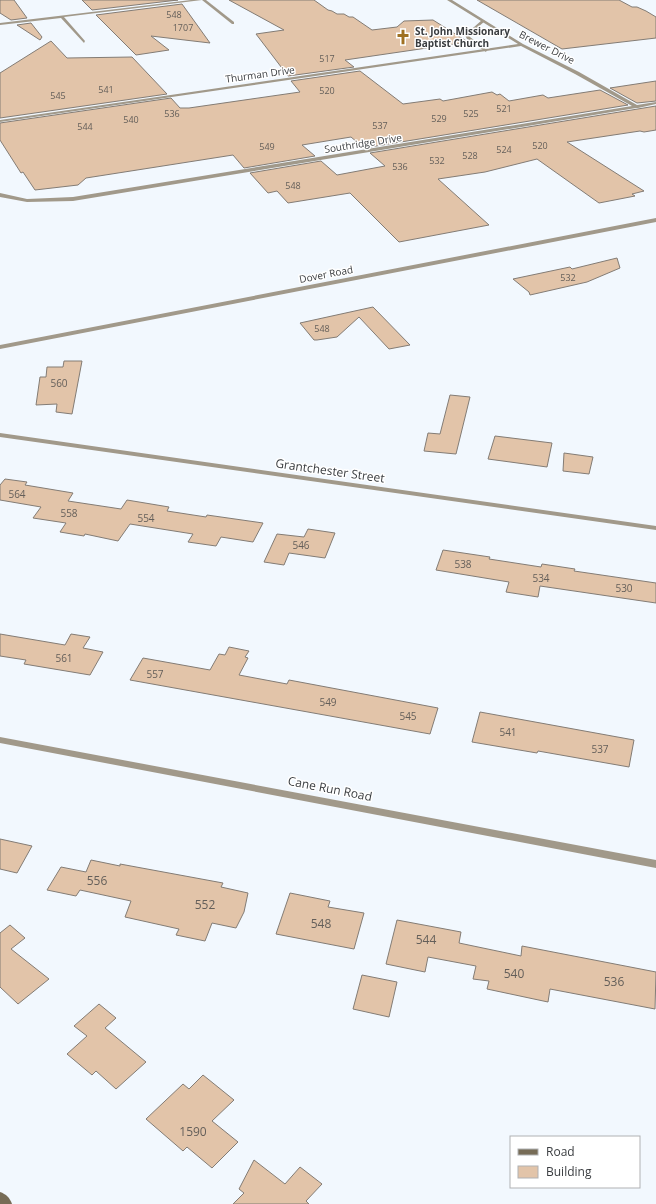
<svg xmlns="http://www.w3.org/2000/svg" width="656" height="1204" font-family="'Open Sans',sans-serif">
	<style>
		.building { fill: #e2c4a9; stroke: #837c75 }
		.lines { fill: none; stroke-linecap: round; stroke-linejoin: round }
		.service { fill: #a1998a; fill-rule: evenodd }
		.minor { fill: #a1998a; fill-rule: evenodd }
		.secondary { fill: #776c57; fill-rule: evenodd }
		.labels { text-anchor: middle; stroke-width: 3; stroke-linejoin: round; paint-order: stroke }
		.far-number-label { font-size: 9px; fill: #645f5a }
		.far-poi-label { font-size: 10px; font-weight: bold; fill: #3a3d40; stroke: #fff; text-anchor: start }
		.far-street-label { font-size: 10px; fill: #3a3d40; stroke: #fff }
		.number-label { font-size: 10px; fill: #645f5a }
		.street-label { font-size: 12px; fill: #3a3d40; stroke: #fff }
		.near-number-label { font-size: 12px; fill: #645f5a }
	</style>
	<rect width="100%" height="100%" fill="#f2f8fe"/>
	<!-- building -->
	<g class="building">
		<polygon points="0,0 14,0 27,18 11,20 0,13"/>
		<polygon points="82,0 178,0 92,10"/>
		<polygon points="229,0 314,0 328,10 332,11 337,14 344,14 349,17 353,17 372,30 397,27 404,21 433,20 468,42 345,60 354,67 288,76 256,34 284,30"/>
		<polygon points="477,0 619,0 632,7 637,7 646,11 656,17 656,38 562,49"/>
		<polygon points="182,4 210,43 151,36 169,50 136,55 96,15"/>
		<polygon points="31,23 42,37 40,40 17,25"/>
		<polygon points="51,41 67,58 132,57 167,94 0,118 0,73"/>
		<polygon points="360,71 403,104 440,99 443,101 492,92 497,95 500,94 509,101 543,95 548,98 600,90 628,105 364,148 351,137 302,145 315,156 244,168 233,155 86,178 78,185 35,190 23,172 21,173 0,140 0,123 171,98 180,108 189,108 300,92 291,81"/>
		<polygon points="656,81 656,101 637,103 610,88"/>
		<polygon points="656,106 656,130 644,132 640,131 567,142 644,191 632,194 635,196 599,203 537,159 485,172 438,179 489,225 399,242 350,193 288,203 277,191 268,193 250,173 321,161 337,175 385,166 370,153"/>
		<polygon points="617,258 620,268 587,282 530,295 529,292 513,279 570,267 572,269"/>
		<polygon points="373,307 410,345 389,349 359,317 337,337 317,340 314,340 300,323"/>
		<polygon points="64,361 82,361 72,414 56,412 57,404 36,405 40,377 46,377 47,367 63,367"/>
		<polygon points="450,395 470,397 456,454 424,451 428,433 440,434"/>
		<polygon points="495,436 552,443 547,467 488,459"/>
		<polygon points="564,453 593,457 589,474 563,471"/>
		<polygon points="5,479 27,482 25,485 73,493 68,501 121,509 127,500 169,507 167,511 206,517 207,515 263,523 253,542 221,537 216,546 188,542 193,534 130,524 118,541 85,534 84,536 60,532 66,523 33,518 41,507 0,500 0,485"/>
		<polygon points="308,529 335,533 325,558 289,553 284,565 264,562 277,534 304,537"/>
		<polygon points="443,550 490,557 489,559 541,567 542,564 575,569 574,571 656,583 656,603 540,586 538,597 506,592 509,582 436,570"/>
		<polygon points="0,634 65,645 71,634 90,637 83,648 103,652 90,675 24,664 26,660 0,656"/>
		<polygon points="229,647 249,651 245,657 248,658 239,675 287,684 289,680 438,708 430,734 130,680 143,658 210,670 219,654 225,655"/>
		<polygon points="480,712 634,740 629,767 538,751 537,753 472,742"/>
		<polygon points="0,839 32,846 17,873 0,869"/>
		<polygon points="91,860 120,866 120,864 223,883 221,887 248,893 244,912 236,928 212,923 205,941 176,935 179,929 125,917 131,901 80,890 76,896 47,890 61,867 86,872"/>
		<polygon points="290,893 330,901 328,907 364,913 354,949 276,934"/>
		<polygon points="397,920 461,932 459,943 521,956 522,946 656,972 655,1009 550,989 548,1002 487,989 489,981 473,979 476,966 428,957 425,972 386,964"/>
		<polygon points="10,925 25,938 11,949 49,979 18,1004 0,987 0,933"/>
		<polygon points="362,975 397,982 389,1017 353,1009"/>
		<polygon points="99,1004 116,1018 105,1028 146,1062 116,1089 96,1071 92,1075 67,1054 87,1036 74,1026"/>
		<polygon points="203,1075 234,1100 212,1121 238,1142 212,1168 187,1147 183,1151 146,1119 183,1084 189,1089"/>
		<polygon points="254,1160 285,1184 300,1167 322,1184 306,1201 309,1204 233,1204 244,1193 239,1189"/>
	</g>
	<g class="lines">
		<!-- service -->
		<polygon class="service" points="482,20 485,21 469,35 470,37 487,50 486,52 467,39 465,35"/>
		<!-- minor -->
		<g class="minor">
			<polygon points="191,0 202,0 64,17 85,41 84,43 61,18 0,25 0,23"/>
			<polygon points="202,0 206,0 234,22 234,24 232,24"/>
			<polygon points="447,0 452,0 523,44 579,72 637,105 656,102 656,104 638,108 636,108 73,201 27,202 0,197 0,193 27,199 73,197 632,106 575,74 521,46 0,122 0,120 518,44"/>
			<polygon points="656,218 656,222 0,349 0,345"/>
			<polygon points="0,433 656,526 656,530 0,437"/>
			<polygon points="0,737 656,860 656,868 0,743"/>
		</g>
		<!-- secondary -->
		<path class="secondary" d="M0,1192C6,1194 10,1198 12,1204H0Z"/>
	</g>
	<!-- icons -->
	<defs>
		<symbol id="church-bare" viewBox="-9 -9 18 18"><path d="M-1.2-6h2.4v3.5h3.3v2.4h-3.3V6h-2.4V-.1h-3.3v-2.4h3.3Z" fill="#9f7123" stroke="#fff" stroke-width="2.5" paint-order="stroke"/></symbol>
	</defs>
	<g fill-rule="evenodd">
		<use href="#church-bare" x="392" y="26" width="22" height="22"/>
	</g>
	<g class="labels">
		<!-- far-number labels -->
		<g class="far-number-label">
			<text x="174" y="18">548</text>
			<text x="183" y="31">1707</text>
			<text x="327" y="62">517</text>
			<text x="106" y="93">541</text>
			<text x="327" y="94">520</text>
			<text x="58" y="99">545</text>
			<text x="504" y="112">521</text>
			<text x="172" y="117">536</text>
			<text x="471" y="117">525</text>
			<text x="439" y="122">529</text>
			<text x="131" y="123">540</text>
			<text x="380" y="129">537</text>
			<text x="85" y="130">544</text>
			<text x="540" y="149">520</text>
			<text x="267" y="150">549</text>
			<text x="504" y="153">524</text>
			<text x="470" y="159">528</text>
			<text x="437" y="164">532</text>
			<text x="400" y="170">536</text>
			<text x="293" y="189">548</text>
			<text x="568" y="281">532</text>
			<text x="322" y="332">548</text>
		</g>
		<!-- far-poi labels -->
		<g class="far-poi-label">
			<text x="415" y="35">St. John Missionary<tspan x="415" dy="12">Baptist Church</tspan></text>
		</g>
		<!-- far-street labels -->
		<g class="far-street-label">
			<text transform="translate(547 47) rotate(27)" y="4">Brewer Drive</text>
			<text transform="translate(260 74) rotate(-8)" y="4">Thurman Drive</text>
			<text transform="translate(363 143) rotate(-9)" y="4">Southridge Drive</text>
			<text transform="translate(326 274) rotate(-11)" y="4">Dover Road</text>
		</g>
		<!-- number labels -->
		<g class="number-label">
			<text x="59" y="387">560</text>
			<text x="17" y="498">564</text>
			<text x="69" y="517">558</text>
			<text x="146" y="522">554</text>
			<text x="301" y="549">546</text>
			<text x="463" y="568">538</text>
			<text x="541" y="582">534</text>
			<text x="624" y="592">530</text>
			<text x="64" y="662">561</text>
			<text x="155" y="678">557</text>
			<text x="328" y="706">549</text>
			<text x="408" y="720">545</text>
			<text x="508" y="736">541</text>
			<text x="600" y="753">537</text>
		</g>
		<!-- street labels -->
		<g class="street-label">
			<text transform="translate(330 471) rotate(8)" y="4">Grantchester Street</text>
			<text transform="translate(330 789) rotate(11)" y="4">Cane Run Road</text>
		</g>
		<!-- near-number labels -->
		<g class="near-number-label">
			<text x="97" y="885">556</text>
			<text x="205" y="909">552</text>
			<text x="321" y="928">548</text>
			<text x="426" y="944">544</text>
			<text x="514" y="978">540</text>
			<text x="614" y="986">536</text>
			<text x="193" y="1136">1590</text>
		</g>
	</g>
	<!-- legend -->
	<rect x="510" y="1136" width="130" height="52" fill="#ffffff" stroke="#b0b1b3"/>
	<rect x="518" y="1149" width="20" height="6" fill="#776c57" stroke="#b0b1b3"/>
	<text x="546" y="1156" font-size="12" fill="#3a3d40">Road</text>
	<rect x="518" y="1166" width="20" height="12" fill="#e2c4a9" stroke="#b0b1b3"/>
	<text x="546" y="1176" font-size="12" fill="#3a3d40">Building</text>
</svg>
